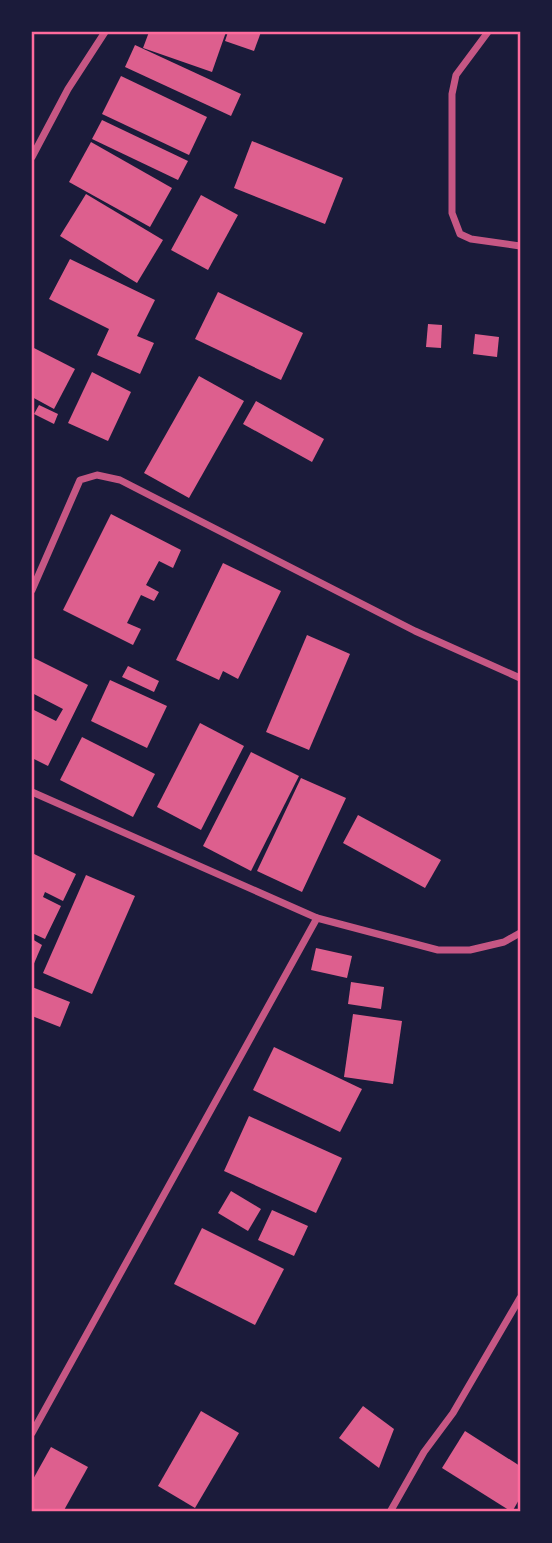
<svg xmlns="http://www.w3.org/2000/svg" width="552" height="1543" font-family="'Space Grotesk',sans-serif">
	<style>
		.building { fill: #dd5f8e }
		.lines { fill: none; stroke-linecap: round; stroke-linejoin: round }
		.minor { stroke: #c65784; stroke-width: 7 }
		.neatline { fill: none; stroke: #ff6b9d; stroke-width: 2.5 }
	</style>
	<rect width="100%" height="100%" fill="#1b1b3a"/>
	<!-- building -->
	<g class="building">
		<polygon points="149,32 226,32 212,72 143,48"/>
		<polygon points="228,32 261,32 254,51 225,41"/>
		<polygon points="135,45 241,94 231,116 125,67"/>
		<polygon points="121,76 207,117 189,155 102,114"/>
		<polygon points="102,120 188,161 178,180 92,139"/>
		<polygon points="252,141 343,178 325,224 234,188"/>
		<polygon points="91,142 172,188 150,227 69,182"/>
		<polygon points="86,194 163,240 137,283 60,236"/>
		<polygon points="201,195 238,215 208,270 171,250"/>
		<polygon points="70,259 155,300 137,336 154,343 140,374 97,355 109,329 49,299"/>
		<polygon points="218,292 303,333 281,380 195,339"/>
		<polygon points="428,324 442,325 441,348 426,347"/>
		<polygon points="475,334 499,337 497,357 473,354"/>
		<polygon points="32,347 75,369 54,409 32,397"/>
		<polygon points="92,372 131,392 108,441 68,423"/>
		<polygon points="199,376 244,401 189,498 144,473"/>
		<polygon points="256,401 324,439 312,462 243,424"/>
		<polygon points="39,405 58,414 54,424 34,414"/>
		<polygon points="111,514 181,550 173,568 159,561 146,585 159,592 154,601 141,595 127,623 141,629 133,645 63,610"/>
		<polygon points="223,563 281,591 238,679 223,671 219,680 176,660"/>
		<polygon points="307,635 350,654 309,750 266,732"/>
		<polygon points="32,657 88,685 48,766 32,758 32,709 56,721 63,709 32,693"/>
		<polygon points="128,666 159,681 154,692 122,677"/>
		<polygon points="110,680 167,706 147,748 91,721"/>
		<polygon points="200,723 244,746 201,830 157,807"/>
		<polygon points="82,737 155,774 133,817 60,780"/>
		<polygon points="251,752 299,776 251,871 203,846"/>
		<polygon points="301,778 346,798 302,892 257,871"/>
		<polygon points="358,815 441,860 425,888 343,843"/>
		<polygon points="32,853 76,874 63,901 45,892 43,897 61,906 45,939 32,933"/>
		<polygon points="86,875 135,896 92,994 43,973"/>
		<polygon points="32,939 42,945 32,968"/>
		<polygon points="316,948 352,956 347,978 311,970"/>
		<polygon points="351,982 384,987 381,1009 348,1004"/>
		<polygon points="32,987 70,1002 60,1027 32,1016"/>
		<polygon points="353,1014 402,1021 393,1084 344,1077"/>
		<polygon points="274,1047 362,1089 340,1132 253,1090"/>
		<polygon points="249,1116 342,1158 316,1213 224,1171"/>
		<polygon points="231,1191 261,1209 248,1231 218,1213"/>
		<polygon points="272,1210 308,1226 294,1256 258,1240"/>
		<polygon points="202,1228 284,1269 255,1325 174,1284"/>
		<polygon points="363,1406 394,1429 379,1468 339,1438"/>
		<polygon points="201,1411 239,1433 195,1508 158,1486"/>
		<polygon points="465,1431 520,1466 520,1498 512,1512 442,1468"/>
		<polygon points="51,1447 88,1467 63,1512 32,1512 32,1481"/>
	</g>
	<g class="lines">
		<!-- minor -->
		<g class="minor">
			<polyline points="488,32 456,75 452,94 452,213 460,234 471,239 520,246"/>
			<polyline points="32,157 68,89 105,32"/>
			<polyline points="32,590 80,480 97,475 120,480 415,631 520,678"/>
			<polyline points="32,792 317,918 438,950 470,950 504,942 520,933"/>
			<polyline points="32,1433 317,918"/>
			<polyline points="390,1512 424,1452 453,1413 520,1298"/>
		</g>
	</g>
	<!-- border -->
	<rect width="552" height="1543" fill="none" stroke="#1b1b3a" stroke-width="66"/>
	<rect x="33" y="33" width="486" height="1477" class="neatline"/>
</svg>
